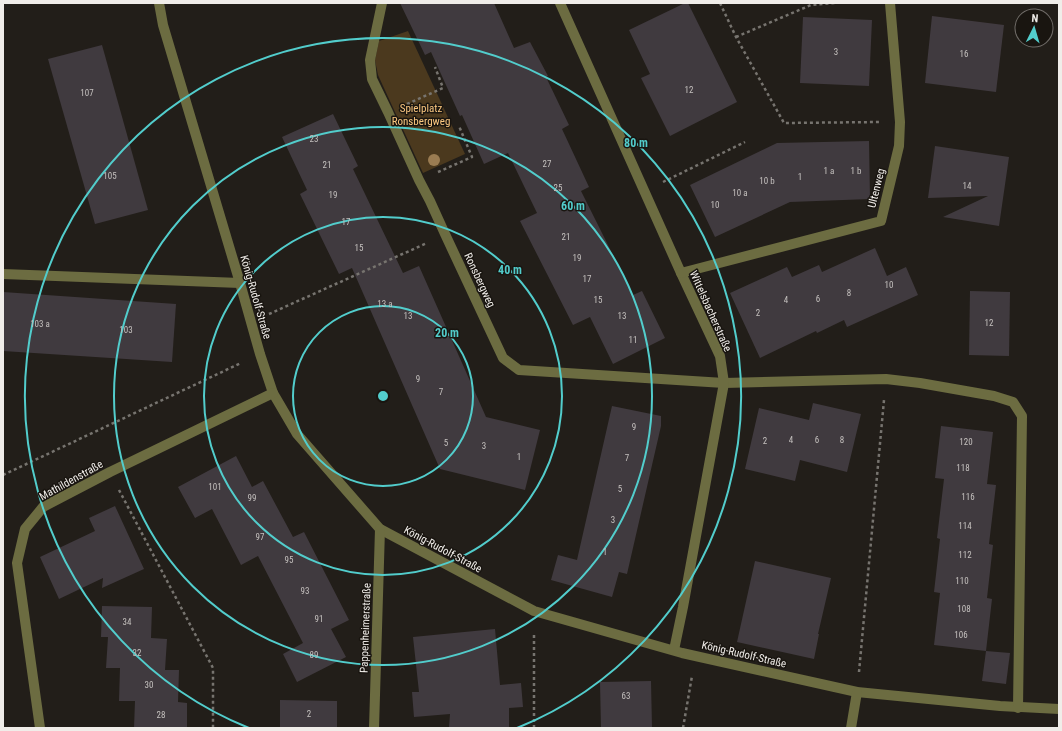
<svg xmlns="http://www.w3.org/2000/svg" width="1062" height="731" font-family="'Roboto Condensed',sans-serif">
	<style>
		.green { fill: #4b391e }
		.building { fill: #403a3f }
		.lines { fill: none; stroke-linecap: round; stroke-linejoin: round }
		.path { stroke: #77746f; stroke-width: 2.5; stroke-dasharray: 3 3; stroke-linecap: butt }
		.minor { stroke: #6c6c41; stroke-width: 10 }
		.tree { fill: #9a7c52 }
		.ring { fill: none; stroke: #52cdcc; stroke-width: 2 }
		.labels { text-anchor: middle; stroke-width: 3; stroke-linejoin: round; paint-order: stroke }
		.number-label { font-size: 9px; fill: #c4c0be }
		.park-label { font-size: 11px; fill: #fdc981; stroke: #191510 }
		.street-label { font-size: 11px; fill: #f0ede9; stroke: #191510 }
		.centre { fill: #52cdcc; stroke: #191510; stroke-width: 2 }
		.ring-label { font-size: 12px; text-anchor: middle; font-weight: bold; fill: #52cdcc; stroke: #191510; stroke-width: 3; stroke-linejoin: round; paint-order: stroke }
	</style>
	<rect width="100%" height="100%" fill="#221e19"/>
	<!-- green -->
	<polygon class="green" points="408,31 465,154 423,173 378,75 375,60 379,41"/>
	<!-- building -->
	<g class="building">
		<polygon points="400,3 494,3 514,48 530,42 548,76 546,77 569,125 562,129 589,187 581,191 633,295 642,291 665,338 613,364 590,317 573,325 520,221 537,213 508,153 484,164 462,115 460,116 431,52 425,55"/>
		<polygon points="685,3 688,3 737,102 670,136 641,78 650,74 629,30"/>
		<polygon points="932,16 1004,25 996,92 925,83"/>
		<polygon points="803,17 872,20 869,86 800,83"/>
		<polygon points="102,45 148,210 95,224 48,59"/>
		<polygon points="333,114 358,166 353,169 403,273 419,266 486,417 540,430 525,490 440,469 352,268 339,274 300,194 307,190 282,137"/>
		<polygon points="869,141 870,199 790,202 715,237 690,185 777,143"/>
		<polygon points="935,146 1009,157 999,226 943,217 988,196 928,198"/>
		<polygon points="875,248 887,276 906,267 918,295 847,327 844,320 817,333 816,331 760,358 730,293 787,267 792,277 819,265 822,272"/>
		<polygon points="970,291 1010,292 1009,356 969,355"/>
		<polygon points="3,292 176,304 172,362 3,351"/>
		<polygon points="813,403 861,414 847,472 800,460 795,481 745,469 759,408 809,420"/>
		<polygon points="612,406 661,416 661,426 627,574 619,572 612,597 551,580 558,555 577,560"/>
		<polygon points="941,426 993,432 987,484 996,485 989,544 993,545 987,598 992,599 986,651 934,645 940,593 934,592 940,539 937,538 944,479 935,478"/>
		<polygon points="236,456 252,487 263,481 293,537 304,532 349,620 331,629 346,657 297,682 283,654 303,643 258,556 241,565 212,509 195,518 178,487"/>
		<polygon points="115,506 144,569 102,588 103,578 59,599 40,557 95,531 89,518"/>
		<polygon points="755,561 831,578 818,634 819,634 814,659 737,642"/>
		<polygon points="102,606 152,607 151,638 167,639 165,670 179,670 178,702 187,703 187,728 134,728 135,701 119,701 120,668 106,668 108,637 101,637"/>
		<polygon points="495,629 500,685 521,683 523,707 509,708 509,728 449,728 450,714 414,717 412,692 419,692 413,637"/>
		<polygon points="986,651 1010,653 1006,684 982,681"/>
		<polygon points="651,681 652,728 601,728 600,682"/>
		<polygon points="280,700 337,701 337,728 280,728"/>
	</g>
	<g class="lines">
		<!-- path -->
		<g class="path">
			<polyline points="720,3 736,37 784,123 879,122"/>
			<polyline points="736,37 811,5 835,3"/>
			<polyline points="407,104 443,88 435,67"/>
			<polyline points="438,172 472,157 459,126"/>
			<polyline points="663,182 745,142"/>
			<polyline points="269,314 427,243"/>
			<polyline points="3,475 241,363"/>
			<polyline points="119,490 213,668 213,728"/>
			<polyline points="859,672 884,400"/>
			<polyline points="534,728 534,632"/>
			<polyline points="683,728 692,676"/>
		</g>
		<!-- minor -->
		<g class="minor">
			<polyline points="159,3 163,25 240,283 260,354 273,393 297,434 380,529 534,611 682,653 857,692 1000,706 1059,709"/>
			<polyline points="382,3 370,60 372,79 388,112 419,180 430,201 445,234 503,358 519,370 724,383 886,379 920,383 994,396 1013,402 1022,416 1018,708"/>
			<polyline points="560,3 681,273 720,356 724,383 683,607 674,650"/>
			<polyline points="681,273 881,221 899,146 900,122 890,3"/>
			<polyline points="3,274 240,283"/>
			<polyline points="40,728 17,563 25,529 43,507 110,472 273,393"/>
			<polyline points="374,728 380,529"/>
			<polyline points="851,728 857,692"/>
		</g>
	</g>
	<!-- trees -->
	<circle class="tree" cx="434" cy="160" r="6"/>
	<!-- distance rings -->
	<g class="ring">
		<circle cx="383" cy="396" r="90"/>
		<circle cx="383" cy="396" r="179"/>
		<circle cx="383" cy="396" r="269"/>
		<path d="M249 728A358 358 0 1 1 517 728"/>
	</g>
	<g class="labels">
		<!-- number labels -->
		<g class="number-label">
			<text x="836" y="55">3</text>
			<text x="964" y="57">16</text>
			<text x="689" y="93">12</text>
			<text x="87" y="96">107</text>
			<text x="314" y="142">23</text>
			<text x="547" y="167">27</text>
			<text x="327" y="168">21</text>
			<text x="829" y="174">1 a</text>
			<text x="856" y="174">1 b</text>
			<text x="110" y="179">105</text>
			<text x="800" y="180">1</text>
			<text x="767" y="184">10 b</text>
			<text x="967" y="189">14</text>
			<text x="558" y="191">25</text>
			<text x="740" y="196">10 a</text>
			<text x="333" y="198">19</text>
			<text x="715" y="208">10</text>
			<text x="346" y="225">17</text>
			<text x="566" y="240">21</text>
			<text x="359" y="251">15</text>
			<text x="577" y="261">19</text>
			<text x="587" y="282">17</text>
			<text x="889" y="288">10</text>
			<text x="849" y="296">8</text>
			<text x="818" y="302">6</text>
			<text x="598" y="303">15</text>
			<text x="786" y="303">4</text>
			<text x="385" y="307">13 a</text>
			<text x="758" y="316">2</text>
			<text x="408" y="319">13</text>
			<text x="622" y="319">13</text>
			<text x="989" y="326">12</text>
			<text x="40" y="327">103 a</text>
			<text x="126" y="333">103</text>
			<text x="633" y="343">11</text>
			<text x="418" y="382">9</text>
			<text x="441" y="395">7</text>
			<text x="634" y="430">9</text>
			<text x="791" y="443">4</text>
			<text x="817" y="443">6</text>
			<text x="842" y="443">8</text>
			<text x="765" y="444">2</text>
			<text x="966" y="445">120</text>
			<text x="446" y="446">5</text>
			<text x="484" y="449">3</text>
			<text x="519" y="460">1</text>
			<text x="627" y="461">7</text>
			<text x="963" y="471">118</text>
			<text x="215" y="490">101</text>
			<text x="620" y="492">5</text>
			<text x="968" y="500">116</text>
			<text x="252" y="501">99</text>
			<text x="613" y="523">3</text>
			<text x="965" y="529">114</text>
			<text x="260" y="540">97</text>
			<text x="605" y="555">1</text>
			<text x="965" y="558">112</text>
			<text x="289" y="563">95</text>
			<text x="962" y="584">110</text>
			<text x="305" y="594">93</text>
			<text x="964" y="612">108</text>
			<text x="319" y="622">91</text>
			<text x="127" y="625">34</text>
			<text x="961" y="638">106</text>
			<text x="137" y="656">32</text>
			<text x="314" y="658">89</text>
			<text x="149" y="688">30</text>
			<text x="626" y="699">63</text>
			<text x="309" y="717">2</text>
			<text x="161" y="718">28</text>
		</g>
		<!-- park labels -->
		<g class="park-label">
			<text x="421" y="112">Spielplatz<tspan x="421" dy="13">Ronsbergweg</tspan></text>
		</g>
		<!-- street labels -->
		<g class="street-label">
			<text transform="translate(876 188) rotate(-76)" y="4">Ultenweg</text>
			<text transform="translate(480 280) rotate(65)" y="4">Ronsbergweg</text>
			<text transform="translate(256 297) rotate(74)" y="4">König-Rudolf-Straße</text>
			<text transform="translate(711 311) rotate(66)" y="4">Wittelsbacherstraße</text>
			<text transform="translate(71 480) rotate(-29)" y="4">Mathildenstraße</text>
			<text transform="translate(443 549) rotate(28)" y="4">König-Rudolf-Straße</text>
			<text transform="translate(365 628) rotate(-88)" y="4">Pappenheimerstraße</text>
			<text transform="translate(744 654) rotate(13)" y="4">König-Rudolf-Straße</text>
		</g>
	</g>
	<circle cx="383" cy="396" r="6" class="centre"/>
	<g class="ring-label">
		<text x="636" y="147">80 m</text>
		<text x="573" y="210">60 m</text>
		<text x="510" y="274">40 m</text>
		<text x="447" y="337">20 m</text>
	</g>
	<!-- border -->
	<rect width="1062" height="731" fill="none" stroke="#f0ede9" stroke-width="8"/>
	<!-- north arrow -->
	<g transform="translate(1034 28) rotate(5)"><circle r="19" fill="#191510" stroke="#6f6b67"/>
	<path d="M0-3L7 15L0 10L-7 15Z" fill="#52cdcc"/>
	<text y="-6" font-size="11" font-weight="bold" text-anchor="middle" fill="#f0ede9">N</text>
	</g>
</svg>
